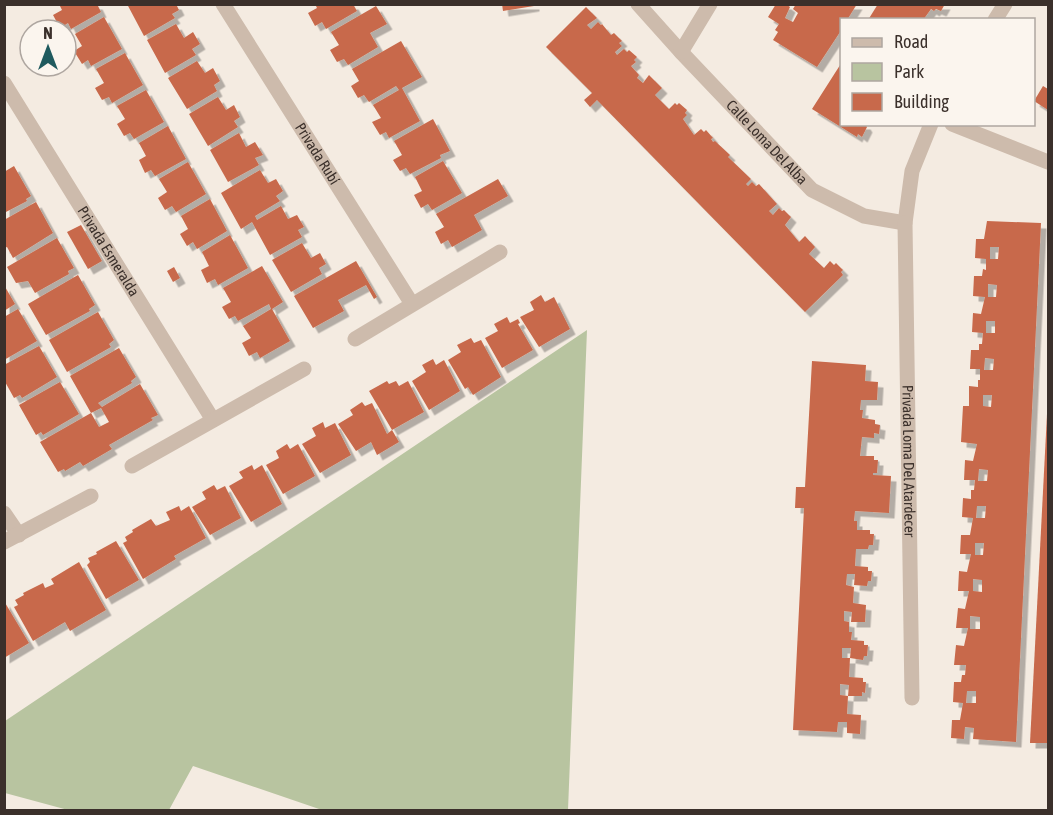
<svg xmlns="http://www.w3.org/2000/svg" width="1053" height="815" font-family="'Asap Condensed',sans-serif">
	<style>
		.green { fill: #b8c4a0 }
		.building { fill: #c8694b; fill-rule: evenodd; filter: url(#shadow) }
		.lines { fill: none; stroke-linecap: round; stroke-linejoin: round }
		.minor { stroke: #cdbbac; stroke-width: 15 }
		.labels { text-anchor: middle; stroke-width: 4.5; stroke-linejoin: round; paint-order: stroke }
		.street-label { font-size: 15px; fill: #3b302b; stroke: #fbf5ee }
	</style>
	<defs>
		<filter id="shadow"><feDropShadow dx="5.5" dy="5.5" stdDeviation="0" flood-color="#0004"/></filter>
	</defs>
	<rect width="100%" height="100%" fill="#f4ebe1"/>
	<!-- green -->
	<polygon class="green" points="587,330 568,810 322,810 193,766 169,810 68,810 5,793 5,721"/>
	<!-- building -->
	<g class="building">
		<polygon points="59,4 97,4 101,12 71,29 68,23 60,28 53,15 62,10"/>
		<polygon points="127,4 176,4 179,10 172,14 175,18 144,36"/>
		<polygon points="315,4 353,4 357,11 326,29 322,22 315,26 308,13 317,8"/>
		<polygon points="502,4 534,4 534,6 503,11"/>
		<polygon points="776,4 786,4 790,7 785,18 793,22 798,13 793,9 796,4 857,4 847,20 842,20 842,29 817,67 773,40 778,32 775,30 779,24 768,17"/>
		<polygon points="878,4 945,4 941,11 936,9 934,11 931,9 923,20 868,20"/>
		<polygon points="376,6 387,24 370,33 378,47 348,65 344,59 337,62 330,50 339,45 331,32"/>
		<polygon points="586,7 597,18 587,25 591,29 598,22 601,25 602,24 611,35 614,33 622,41 619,43 622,46 615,52 617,55 624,49 627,52 629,50 637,57 634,60 636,62 631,66 639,75 637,78 643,83 649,75 662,88 655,95 669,109 675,103 677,105 679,103 687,110 685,113 687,115 683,119 694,135 701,129 704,132 706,130 713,138 711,139 713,142 715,141 730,155 728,157 751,179 746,184 748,186 752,182 756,186 759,184 777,204 769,211 773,215 779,208 782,211 784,210 791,217 785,225 799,242 805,236 815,247 809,254 824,268 830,261 834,265 836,263 843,270 841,272 843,275 805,312 597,100 590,107 584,100 592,93 546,47"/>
		<polygon points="104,17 122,49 91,66 88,60 82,64 74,51 82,46 75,34"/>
		<polygon points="176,24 184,38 193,32 200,44 192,49 196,55 165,73 147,40"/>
		<polygon points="401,41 422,77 402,88 420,121 389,138 386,132 380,135 372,122 381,118 373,105 399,90 396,86 369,102 364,95 358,98 351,86 359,81 352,69"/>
		<polygon points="125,53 143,85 112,103 109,97 102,100 95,88 104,83 96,69"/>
		<polygon points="197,61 205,73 213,68 220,81 214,85 217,91 187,109 168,78"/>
		<polygon points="842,62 842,124 865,124 867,127 862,137 858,134 857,137 812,109"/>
		<polygon points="1043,86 1048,89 1048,110 1034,101"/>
		<polygon points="146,90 164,122 134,139 130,133 124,136 117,124 125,119 117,106"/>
		<polygon points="218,97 226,110 234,105 240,117 234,121 238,127 208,146 189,114"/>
		<polygon points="433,119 450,151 440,155 441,158 410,174 406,168 400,171 393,160 402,155 394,141"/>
		<polygon points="168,126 186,159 155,176 151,170 145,173 139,160 146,156 139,143"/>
		<polygon points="239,133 246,147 255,142 263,155 255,158 259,165 228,182 210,150"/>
		<polygon points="443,161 462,193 432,210 428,204 421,208 414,195 422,191 415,177"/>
		<polygon points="188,162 206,194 176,212 172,206 165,210 158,198 167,192 159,179"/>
		<polygon points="14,166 31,196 26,199 27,201 4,213 4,172"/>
		<polygon points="260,170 268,183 276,179 283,191 276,196 280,201 255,216 257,220 281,206 288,219 297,215 304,227 298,230 302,237 270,255 252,222 241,229 221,193"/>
		<polygon points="498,179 508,196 474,215 482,230 452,247 448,240 441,244 435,232 444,227 436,214"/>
		<polygon points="210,199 227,231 197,249 193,242 187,246 180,234 188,229 181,216"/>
		<polygon points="36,202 53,233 13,258 7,247 4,248 4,220"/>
		<path d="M987,221L1041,223L1016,742L973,739L974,728L965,727L964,739L951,738L952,720H960L963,703L953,702L954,682H961L962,675H965L966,665H954L956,645L964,646L968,628H956L958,608L965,609L969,591H958L959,571L967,572L971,554H960L961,535H970L973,518L962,517L963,498L971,499V490H974L975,480H964L965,460L973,461L977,444L961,442L963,406H969V386L978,387V380H980V369H970L971,350H979V344H982L983,333L972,332L973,313L981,314L985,297L973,296L974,276H982L983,269L986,270V259L975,258L976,239H984ZM990,247H999L998,259H990ZM988,284L997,285L996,297H988ZM986,321H995V333H986ZM985,358L994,359L993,370H984ZM983,395H992L991,407L983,406ZM979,469L988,470L987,481H978ZM977,506H986L985,518H976ZM975,543H984L983,555H975ZM973,579L982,580V592L973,591ZM970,616L980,617V629H970ZM967,691H976V703H966Z"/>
		<polygon points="81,225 102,261 88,269 67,232"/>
		<polygon points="230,235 248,268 218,285 215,279 207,283 201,270 209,266 202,252"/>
		<polygon points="57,238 74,268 68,271 69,274 35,293 28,281 16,283 7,267"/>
		<polygon points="302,243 311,258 320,253 326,264 319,268 322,274 291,292 272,260"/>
		<polygon points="356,261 377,297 374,299 366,285 338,300 344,311 313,328 294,296"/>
		<polygon points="262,266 283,302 272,309 290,341 260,358 257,352 249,356 242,343 251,338 243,326 271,309 269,304 238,321 235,316 229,319 222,307 231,302 223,288"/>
		<polygon points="174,267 180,278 173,282 167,271"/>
		<polygon points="78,275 95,305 89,309 90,311 46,335 28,304"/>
		<polygon points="4,285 15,304 4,311"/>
		<polygon points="541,295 545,302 554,297 570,329 539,347 520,317 534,310 530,302"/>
		<polygon points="18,309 37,341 4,360 4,317"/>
		<polygon points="98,312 114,340 109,344 111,347 67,372 49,340"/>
		<polygon points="507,317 510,323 518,319 520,323 518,324 533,350 502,368 485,338 498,331 494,324"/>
		<polygon points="471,338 474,343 481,340 501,377 473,395 468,387 465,389 448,360 461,352 457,345"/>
		<polygon points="39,346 57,377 22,398 20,395 14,398 4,380 4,365"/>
		<polygon points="119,348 136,377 131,381 132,383 98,403 102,407 140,384 158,415 151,418 153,420 109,445 112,449 83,466 80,462 65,471 64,469 58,472 40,442 91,413 99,427 109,422 101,408 91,413 70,376"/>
		<polygon points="433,359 436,365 444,360 460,391 429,410 412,381 426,372 422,365"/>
		<polygon points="812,361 866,365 865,381 878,382 877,400 861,400 860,410 863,410 862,418 875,420 875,424 880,425 879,434 874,433 874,438 862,437 860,456 874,456 874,460 878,460 877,473 873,473 873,475 891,476 889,513 855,511 854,521 857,521 857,530 870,530 870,534 874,534 873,545 869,545 868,549 856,549 855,566 868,567 868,571 872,571 871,581 868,581 867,586 854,585 855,574 847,574 846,585 854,587 853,603 866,605 865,622 851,622 852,612 844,611 844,621 849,622 849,632 852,632 851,640 864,641 864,645 868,645 867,656 864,656 863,660 850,658 851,648 842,648 842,658 850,658 849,677 863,678 863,682 866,682 865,693 862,692 862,696 848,696 849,685 840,684 840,695 848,696 847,714 861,715 860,734 847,733 847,722 838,722 837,732 793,730 804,508 795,508 796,487 805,487"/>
		<polygon points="387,381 389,384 396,381 399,386 408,381 424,412 392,430 369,391"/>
		<polygon points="60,382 79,414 43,435 41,432 36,435 19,405"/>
		<polygon points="362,402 365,406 372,403 387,434 392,430 399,442 377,455 371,442 356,451 338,424 353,415 350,410"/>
		<polygon points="1047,414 1048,414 1048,743 1030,743"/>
		<polygon points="323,422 325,428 335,423 351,455 320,473 302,444 316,436 312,428"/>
		<polygon points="287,444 290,449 298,444 315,476 283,494 266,465 279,458 276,451"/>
		<polygon points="252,465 254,470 262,465 282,504 251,522 229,486 243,478 239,472"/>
		<polygon points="214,485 217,490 225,486 241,518 210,535 192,507 206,499 202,492"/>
		<polygon points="179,506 181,511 189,506 206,538 174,556 176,559 143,579 123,543 127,541 125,537 133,532 132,530 151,519 156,526 170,520 166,512"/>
		<polygon points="116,541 139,580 106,599 87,565 90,562 88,558 97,554 96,552"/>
		<polygon points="79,562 106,610 70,631 65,622 33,641 14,607 18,605 15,600 24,595 23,593 43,583 45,588 54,584 51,579"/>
		<polygon points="4,601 29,643 4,658"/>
	</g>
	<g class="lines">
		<!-- minor -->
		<g class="minor">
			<path id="s1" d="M223,4L412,304"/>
			<path id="s2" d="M638,4L681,52L812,190L864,216L905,223L912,171L931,124"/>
			<polyline points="995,20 1005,4"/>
			<polyline points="681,52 710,4"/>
			<path id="s3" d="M4,83L213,420"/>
			<polyline points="952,124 1048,162"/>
			<path id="s4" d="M905,223L912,698"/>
			<polyline points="355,339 500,252"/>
			<polyline points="132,466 304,369"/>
			<polyline points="4,513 19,535"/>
			<polyline points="4,542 91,496"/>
		</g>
	</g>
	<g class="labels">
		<!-- street labels -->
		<g class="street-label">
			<text dy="5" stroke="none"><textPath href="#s2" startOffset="189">Calle Loma Del Alba</textPath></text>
			<text dy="5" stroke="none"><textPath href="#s1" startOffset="177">Privada Rubí</textPath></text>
			<text dy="5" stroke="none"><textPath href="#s3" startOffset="198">Privada Esmeralda</textPath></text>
			<text dy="5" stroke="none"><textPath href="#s4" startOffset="238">Privada Loma Del Atardecer</textPath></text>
		</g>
	</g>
	<!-- border -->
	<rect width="1053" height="815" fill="none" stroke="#3b302b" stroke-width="12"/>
	<!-- legend -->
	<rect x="840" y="18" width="195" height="108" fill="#fbf5ee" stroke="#aea6a0" stroke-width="1.5"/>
	<rect x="852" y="38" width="30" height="9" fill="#cdbbac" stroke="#aea6a0" stroke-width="1.5"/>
	<text x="894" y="48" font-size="18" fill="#3b302b">Road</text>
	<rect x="852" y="63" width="30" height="18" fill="#b8c4a0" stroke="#aea6a0" stroke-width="1.5"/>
	<text x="894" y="78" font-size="18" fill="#3b302b">Park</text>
	<rect x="852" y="93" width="30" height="18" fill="#c8694b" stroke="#aea6a0" stroke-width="1.5"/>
	<text x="894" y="108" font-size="18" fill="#3b302b">Building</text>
	<!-- north arrow -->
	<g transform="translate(48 48)"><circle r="28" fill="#fbf5ee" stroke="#aea6a0" stroke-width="1.5"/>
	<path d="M0-4.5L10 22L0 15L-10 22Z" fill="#1f5a5e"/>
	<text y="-9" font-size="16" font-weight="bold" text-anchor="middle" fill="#3b302b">N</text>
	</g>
</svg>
